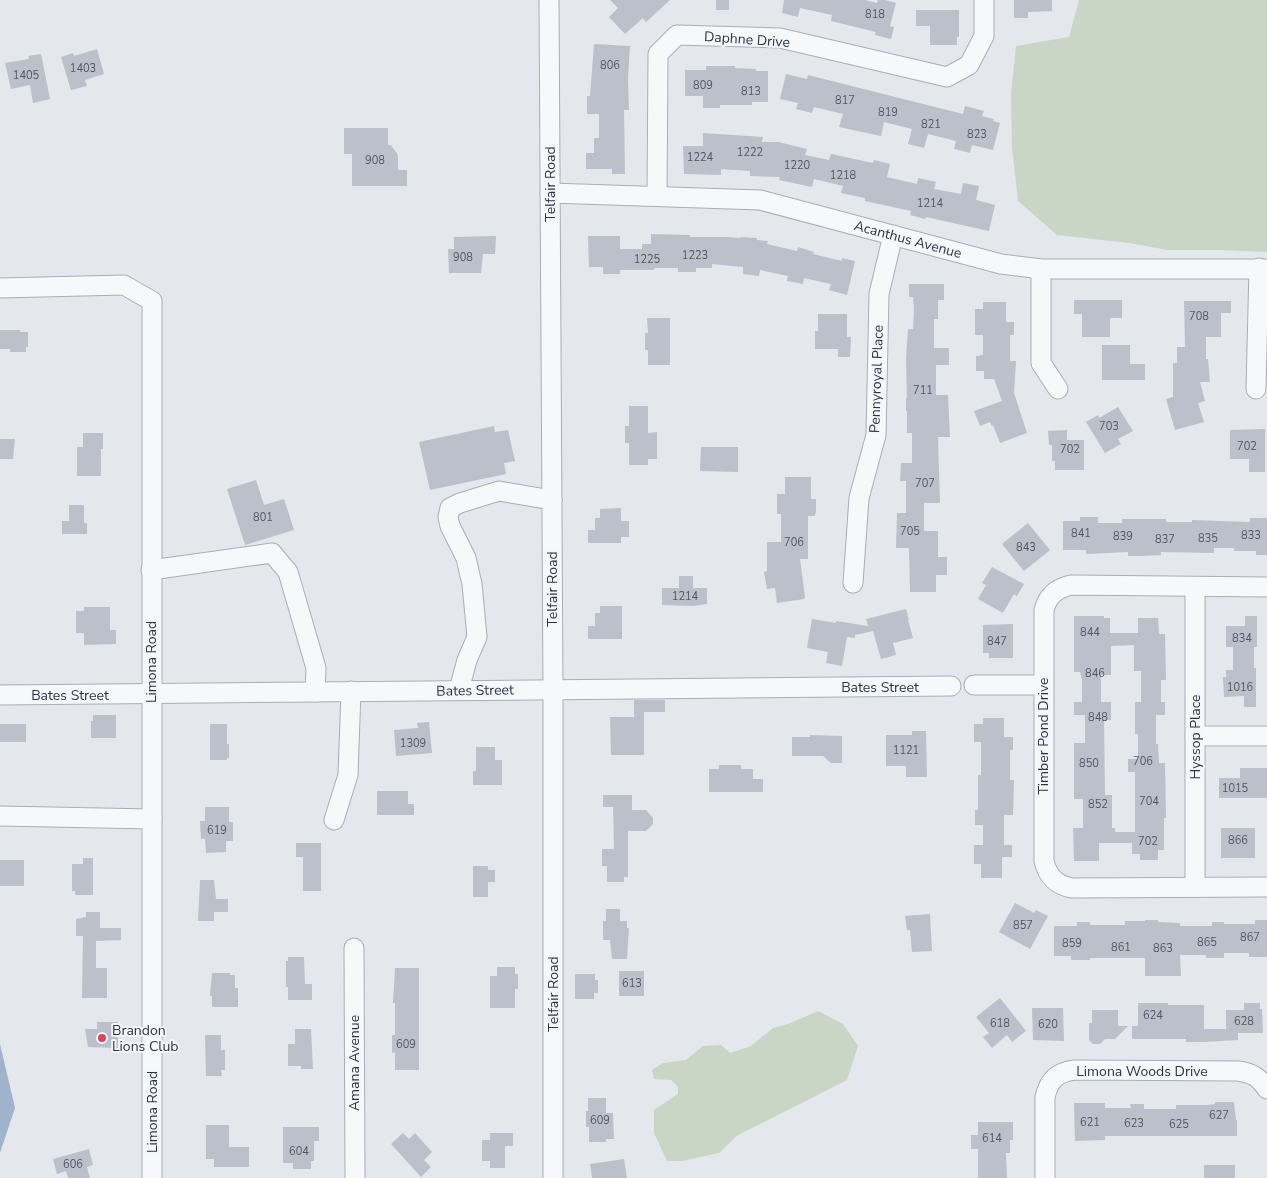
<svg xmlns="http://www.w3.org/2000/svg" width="1267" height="1178" font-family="'Nunito Sans',sans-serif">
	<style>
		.green { fill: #c9d6c5 }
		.water { fill: #9fb4cc }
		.building { fill: #bbc0ca; fill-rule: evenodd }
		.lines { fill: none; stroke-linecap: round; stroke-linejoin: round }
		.minor-casing { stroke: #a9aeb7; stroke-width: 21 }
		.minor { stroke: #f7f8fa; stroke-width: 19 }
		.poi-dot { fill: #d1495b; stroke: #f4f6f9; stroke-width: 2 }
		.labels { text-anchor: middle; stroke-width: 4; stroke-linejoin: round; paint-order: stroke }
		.number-label { font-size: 11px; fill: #4f5766 }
		.street-label { font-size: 14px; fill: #2b3445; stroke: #f4f6f9 }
		.poi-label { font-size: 14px; fill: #2b3445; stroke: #f4f6f9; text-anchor: start }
	</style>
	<rect width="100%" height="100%" fill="#e4e7ec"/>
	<!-- green -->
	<g class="green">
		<polygon points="1079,0 1267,0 1267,252 1220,250 1168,250 1129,243 1057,235 1018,201 1012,147 1011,94 1016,46 1069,37"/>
		<polygon points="818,1011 843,1024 858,1046 847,1080 738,1135 719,1153 682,1161 667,1161 654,1133 654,1110 678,1094 678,1087 671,1080 654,1079 652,1070 663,1063 686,1060 703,1046 721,1045 730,1053 751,1046 773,1028 788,1024"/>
	</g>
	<!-- water -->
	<polygon class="water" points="0,1044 15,1108 0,1153"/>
	<!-- building -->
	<g class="building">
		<polygon points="610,0 670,0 646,22 643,18 625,34 609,17 618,8"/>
		<rect x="716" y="0" width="13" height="10"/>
		<polygon points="784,0 865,0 877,3 878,0 885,0 896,3 890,26 894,27 891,39 875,35 876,32 831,21 832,15 800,8 798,17 782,13"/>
		<polygon points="1014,0 1052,0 1052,11 1028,12 1028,18 1014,18"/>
		<polygon points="916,10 959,10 959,37 957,37 957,45 930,45 930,26 916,26"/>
		<polygon points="594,44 630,46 628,79 629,110 624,110 625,174 612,174 612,169 586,169 586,153 594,153 594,138 599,138 599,114 587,114 587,96 590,96"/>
		<polygon points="97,49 104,74 85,80 87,86 71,90 61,57 73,53 74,56"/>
		<polygon points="41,54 50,99 33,103 30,85 11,89 5,63 29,59 28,56"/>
		<polygon points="706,66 735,66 735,68 756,69 756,71 768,71 768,102 752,102 752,105 720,105 720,108 703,108 703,96 685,96 685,70 706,70"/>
		<polygon points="786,74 807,79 808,75 963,114 965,106 984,111 982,116 994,119 993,121 1000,123 993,150 972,145 970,153 954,149 956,141 928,134 924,148 908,144 912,129 884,122 881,136 839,127 843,114 814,107 812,113 796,109 798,103 780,99"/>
		<polygon points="344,128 388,128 388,145 391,145 398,155 398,170 407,170 407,186 352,186 352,154 344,154"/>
		<polygon points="703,133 763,137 762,142 778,142 807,149 805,155 829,160 831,154 873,163 874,160 890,164 887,177 917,184 918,178 936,182 934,189 961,194 963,183 979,186 976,200 995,205 989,231 926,217 925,219 910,215 911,211 865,201 865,198 841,193 843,186 814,179 812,187 779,180 780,177 750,176 750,171 721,169 721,175 684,174 683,146 703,146"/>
		<polygon points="651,234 690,235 690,237 726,237 740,238 741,237 757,238 757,240 768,241 767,244 797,251 798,247 814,252 813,254 842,261 842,258 855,261 847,295 829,290 831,284 804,278 803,284 787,281 788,276 760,270 759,276 743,274 743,267 712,264 712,268 696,268 696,272 678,272 678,268 655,268 653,270 620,270 620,274 603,274 603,267 589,267 588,236 620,236 620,249 642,249 642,244 651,244"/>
		<polygon points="496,236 495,254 483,254 481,273 449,273 448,249 454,249 454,237"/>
		<polygon points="909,284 944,284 944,300 938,300 938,319 934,319 934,348 949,348 949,365 936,365 936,395 948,395 950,437 938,437 940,503 924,503 924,531 938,531 938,557 947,557 947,575 936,575 936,592 910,592 909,548 896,548 897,513 906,513 906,481 900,481 901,463 912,463 912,433 907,433 907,411 906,411 906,398 907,398 906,358 908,329 913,329 914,311 913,297 909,297"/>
		<polygon points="1074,300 1122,300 1122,318 1110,318 1110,337 1082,337 1082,314 1074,314"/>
		<polygon points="1184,301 1231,301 1231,313 1221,313 1221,337 1206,337 1206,359 1208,359 1210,382 1200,382 1205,401 1198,403 1204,422 1175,430 1166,399 1173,397 1173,363 1177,363 1177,347 1185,347"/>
		<polygon points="983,302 1006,302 1006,322 1014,322 1014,335 1010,335 1010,361 1016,361 1014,393 1027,433 1000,443 993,425 992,426 990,422 980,426 974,411 1002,401 994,379 984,379 984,371 976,371 976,356 983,355 983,335 975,335 975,309 983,309"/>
		<polygon points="818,314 847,314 847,337 851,337 850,357 838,357 838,349 815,349 815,331 818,331"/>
		<polygon points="647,318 670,318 670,365 648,365 648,350 645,350 645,333 648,333"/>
		<polygon points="0,330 20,330 20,332 28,332 28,347 26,347 26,352 10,352 10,349 0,349"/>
		<polygon points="1102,345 1130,345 1130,364 1145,364 1145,380 1102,380"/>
		<polygon points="629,406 648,406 648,433 657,432 657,459 648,459 648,465 629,465 629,443 625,443 625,426 629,426"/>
		<polygon points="1118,407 1133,431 1118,439 1121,444 1105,453 1086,422 1098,415 1099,418"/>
		<polygon points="494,426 495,432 508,430 515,461 504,463 506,474 430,490 419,442"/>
		<polygon points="1265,429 1265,472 1249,472 1249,459 1230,459 1230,430"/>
		<polygon points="1067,430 1067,440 1084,440 1084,470 1055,470 1055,461 1052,461 1052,445 1049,445 1048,431"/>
		<polygon points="83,433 103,433 103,449 101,449 101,476 77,476 77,447 83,447"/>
		<polygon points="0,439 15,439 13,459 0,459"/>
		<polygon points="701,447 738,447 738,472 700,471"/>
		<polygon points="785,477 811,477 811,499 816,499 816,510 815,516 808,516 808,559 800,559 805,597 804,599 777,603 775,588 767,589 764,572 767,571 767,542 781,542 781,514 777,514 777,494 785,494"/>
		<polygon points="256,480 264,505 284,499 294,530 245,545 227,489"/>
		<polygon points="69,505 84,505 84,523 87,523 87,534 62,534 62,521 69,521"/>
		<polygon points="621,508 621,521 629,521 629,537 621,537 621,543 588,543 588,530 595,530 595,518 600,518 600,509"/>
		<polygon points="1080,517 1098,517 1098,523 1122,523 1122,519 1166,519 1166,522 1192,522 1192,520 1250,522 1250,518 1267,518 1267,555 1256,555 1256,551 1234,551 1234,548 1214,548 1214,553 1161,552 1161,555 1140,556 1128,556 1128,552 1086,554 1086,550 1063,550 1063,521 1080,521"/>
		<polygon points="1028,523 1050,550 1024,571 1002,544"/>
		<polygon points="992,567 1024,584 1017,596 1014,594 1003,613 978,599 986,585 982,583"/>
		<polygon points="679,576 693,576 693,588 707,588 707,604 693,606 662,605 662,588 679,588"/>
		<polygon points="600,606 622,606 622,639 588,639 588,626 595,626 595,613 600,613"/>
		<polygon points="84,607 110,607 110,630 116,630 116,644 84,645 84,633 76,633 76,611 84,611"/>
		<polygon points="906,609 909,620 908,620 913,638 893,643 896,655 881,659 873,631 855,635 855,638 847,637 842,666 826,663 828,652 807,648 812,619 836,623 836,621 868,626 866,619"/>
		<path d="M1074,616H1104V618H1110V633H1138V618H1158L1159,634H1165L1166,680H1161V702H1165V715H1156V744H1158L1159,763H1165L1166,818H1164V850H1158V860H1140V854H1132V843H1099V861H1074L1073,828H1083V799H1074V743H1085V715H1074V702H1082V680L1080,672H1074ZM1134,645V671H1141V702H1135V734H1138V759H1128V772H1135V832H1115V828H1112V795H1105L1104,720H1111V702H1101V675H1111V646Z"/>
		<polygon points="1245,616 1257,616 1257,647 1254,647 1254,668 1256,668 1256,707 1244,707 1244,696 1224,697 1223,677 1226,677 1226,670 1233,670 1233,647 1226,647 1226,626 1245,626"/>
		<polygon points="1013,624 1013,658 989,658 989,653 983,653 983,625"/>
		<polygon points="634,700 665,700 665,712 644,712 644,755 611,755 610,717 634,717"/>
		<polygon points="93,715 116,715 116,738 91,738 91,721 93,721"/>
		<polygon points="983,718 1004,718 1004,737 1013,737 1013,750 1010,750 1010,780 1014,780 1013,815 1004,815 1004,845 1012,845 1012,857 1002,857 1002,878 981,878 981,864 974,864 974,845 983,845 983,825 975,825 975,810 978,810 978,775 981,775 981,742 974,742 974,724 983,724"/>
		<polygon points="429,722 432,753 396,756 394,730 418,728 417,723"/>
		<rect x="0" y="724" width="26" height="18"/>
		<polygon points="210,724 227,724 227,744 229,744 229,758 227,758 227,760 210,760"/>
		<polygon points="912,731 926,731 927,777 906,777 906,766 886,766 886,735 912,735"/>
		<polygon points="810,735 842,736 842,763 831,763 823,756 792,756 792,737 810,737"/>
		<polygon points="476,747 495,747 495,760 502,760 502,785 473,785 473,771 476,771"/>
		<polygon points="719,765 741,765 741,769 753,769 753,779 763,779 763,792 709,792 709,769 719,769"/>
		<polygon points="1240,768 1267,768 1267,798 1219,798 1219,778 1240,778"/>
		<polygon points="377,791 408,791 408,804 414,804 414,815 377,815"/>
		<polygon points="603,795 632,795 632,810 646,810 653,818 653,824 646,831 628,831 628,877 624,877 624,882 607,882 607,866 602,866 602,849 614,849 613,807 603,807"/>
		<polygon points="205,807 229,807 229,822 233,822 233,841 226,841 226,852 206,853 205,839 201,839 200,821 205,821"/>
		<rect x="1221" y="828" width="34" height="30"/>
		<polygon points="296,843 321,843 321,891 303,891 303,857 296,857"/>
		<polygon points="83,858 93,858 93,895 75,895 75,891 72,891 72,864 83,864"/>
		<rect x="0" y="860" width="24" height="26"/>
		<polygon points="473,866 488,866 488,870 495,870 495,882 488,882 488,897 473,897"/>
		<polygon points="200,880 214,880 216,899 228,899 228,912 214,912 214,921 198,921"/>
		<polygon points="1015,903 1034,913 1036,910 1048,916 1030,949 999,932"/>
		<polygon points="606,909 620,909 620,921 627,921 627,928 629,928 627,959 612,959 610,940 603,940 603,921 606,921"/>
		<polygon points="86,912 100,912 100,928 121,928 121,940 96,941 96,968 107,968 107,998 82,998 83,936 76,936 76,919 86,917"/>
		<polygon points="930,914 932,951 912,952 910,930 907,930 905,916"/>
		<polygon points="1145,920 1158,920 1158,922 1180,923 1180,926 1212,926 1212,922 1224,922 1224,924 1255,924 1255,920 1267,920 1267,957 1249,957 1249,953 1224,953 1224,958 1206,958 1206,955 1180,955 1181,976 1145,976 1145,958 1090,958 1090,960 1071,960 1071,956 1054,956 1054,926 1077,926 1077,922 1090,922 1090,925 1125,925 1125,921 1145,921"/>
		<polygon points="288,957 304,957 305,984 312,984 312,1000 288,1000 288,987 286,987 286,961 288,961"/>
		<polygon points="497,967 515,967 515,974 518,974 518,989 515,989 515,1008 490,1008 490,976 497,976"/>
		<polygon points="395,968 419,968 419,1070 395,1070 395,1052 392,1053 392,1035 395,1035 395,1003 393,1003"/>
		<rect x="619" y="971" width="25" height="25"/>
		<polygon points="212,973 230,973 230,975 235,975 235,988 238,988 238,1007 212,1007 212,996 210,996"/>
		<polygon points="575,974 595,974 595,980 598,980 598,993 594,993 594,999 575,999"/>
		<polygon points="1000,998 1026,1031 1012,1042 1007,1035 992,1048 983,1037 989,1033 976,1017"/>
		<polygon points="1138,1003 1168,1003 1168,1005 1204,1005 1204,1029 1226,1029 1226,1010 1244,1010 1244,1003 1260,1003 1260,1009 1262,1009 1263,1033 1238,1033 1238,1040 1204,1042 1186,1042 1186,1039 1132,1039 1132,1026 1138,1026"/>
		<polygon points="1032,1008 1063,1008 1064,1041 1033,1040"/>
		<polygon points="1092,1010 1118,1010 1118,1026 1128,1026 1115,1039 1105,1039 1100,1044 1093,1044 1089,1040 1089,1023 1092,1023"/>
		<polygon points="97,1022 118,1022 118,1048 88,1047 85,1029 97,1029"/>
		<polygon points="295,1029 311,1029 313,1069 301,1069 301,1066 288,1066 288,1044 295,1044"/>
		<polygon points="205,1035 221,1035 221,1050 225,1050 225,1070 221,1070 222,1076 206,1076"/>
		<polygon points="588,1098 606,1098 606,1113 613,1113 614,1139 606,1139 606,1142 589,1142 589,1127 586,1127 586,1111 588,1111"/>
		<polygon points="1215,1102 1234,1102 1236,1120 1237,1120 1237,1136 1105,1136 1105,1140 1075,1141 1074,1103 1105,1103 1105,1108 1131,1108 1130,1104 1144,1104 1144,1109 1176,1109 1176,1105 1208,1105 1215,1104"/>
		<polygon points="978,1122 1013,1122 1013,1140 1010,1140 1010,1153 1006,1153 1007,1178 978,1178 978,1149 971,1149 971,1135 978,1135"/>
		<polygon points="206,1125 229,1125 229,1147 249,1147 249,1167 214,1167 214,1159 206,1159"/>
		<polygon points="283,1127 319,1127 319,1141 314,1141 314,1161 311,1161 311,1169 293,1169 293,1163 283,1163"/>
		<polygon points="403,1133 409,1139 415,1133 432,1152 424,1160 431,1167 421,1177 391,1144"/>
		<polygon points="490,1133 513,1133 513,1146 505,1146 505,1168 490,1168 490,1161 482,1161 482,1140 490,1140"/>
		<polygon points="89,1149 93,1165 87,1167 90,1178 68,1178 66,1171 57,1174 53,1159"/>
		<polygon points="624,1159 627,1178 592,1178 590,1164"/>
		<rect x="1204" y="1165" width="31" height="13"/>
	</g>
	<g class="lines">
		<defs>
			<g id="minor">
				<polyline points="549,0 553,689 553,1178"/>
				<polyline points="550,193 760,200 1001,264 1041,269 1267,269"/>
				<polyline points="657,196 658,54 677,35 780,38 947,77 969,65 984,36 984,0"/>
				<polyline points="1041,269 1041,363 1058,389"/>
				<polyline points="0,288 124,285 152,301 152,1178"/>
				<polyline points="1256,389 1259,268"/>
				<polyline points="151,570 272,553 288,572 316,668 315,692"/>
				<polyline points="853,583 859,498 876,435 879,294 893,235"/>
				<polyline points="1195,587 1195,887"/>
				<path d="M1267,587L1071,585C1056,589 1048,595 1044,610V861C1048,877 1056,885 1072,888L1267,887"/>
				<polyline points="974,685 1043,685"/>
				<polyline points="459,690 467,660 477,637 472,584 466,558 450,526 448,517 450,508 460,503 499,491 552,500"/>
				<polyline points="0,695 951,686"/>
				<polyline points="1195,736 1267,736"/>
				<polyline points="0,816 152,819"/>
				<polyline points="334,820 348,775 351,691"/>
				<polyline points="354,948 355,1178"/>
				<path d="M1045,1178V1097C1049,1080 1057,1072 1075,1070L1238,1071C1252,1073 1259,1077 1267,1089"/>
			</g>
		</defs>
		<!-- minor casing -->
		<use href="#minor" class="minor-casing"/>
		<!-- minor -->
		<use href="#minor" class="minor"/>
	</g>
	<!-- markers -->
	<circle class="poi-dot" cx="102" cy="1038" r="5"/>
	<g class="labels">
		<!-- number labels -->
		<g class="number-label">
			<text x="875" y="18">818</text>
			<text x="610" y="69">806</text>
			<text x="83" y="72">1403</text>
			<text x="26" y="79">1405</text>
			<text x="703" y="89">809</text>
			<text x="751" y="95">813</text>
			<text x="845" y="104">817</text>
			<text x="888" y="116">819</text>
			<text x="931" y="128">821</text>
			<text x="977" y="138">823</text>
			<text x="750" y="156">1222</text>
			<text x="700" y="161">1224</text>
			<text x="375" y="164">908</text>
			<text x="797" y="169">1220</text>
			<text x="843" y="179">1218</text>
			<text x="930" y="207">1214</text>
			<text x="695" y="259">1223</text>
			<text x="463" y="261">908</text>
			<text x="647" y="263">1225</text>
			<text x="1199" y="320">708</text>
			<text x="923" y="394">711</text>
			<text x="1109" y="430">703</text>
			<text x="1247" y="450">702</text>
			<text x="1070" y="453">702</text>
			<text x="925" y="487">707</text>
			<text x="263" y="521">801</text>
			<text x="910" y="535">705</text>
			<text x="1081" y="537">841</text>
			<text x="1251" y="539">833</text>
			<text x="1123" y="540">839</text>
			<text x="1208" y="542">835</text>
			<text x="1165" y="543">837</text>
			<text x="794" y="546">706</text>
			<text x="1026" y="551">843</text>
			<text x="685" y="600">1214</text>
			<text x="1090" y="636">844</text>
			<text x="1242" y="642">834</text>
			<text x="997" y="645">847</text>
			<text x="1095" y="677">846</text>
			<text x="1240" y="691">1016</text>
			<text x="1098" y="721">848</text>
			<text x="413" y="747">1309</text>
			<text x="906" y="754">1121</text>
			<text x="1143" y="765">706</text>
			<text x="1089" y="767">850</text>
			<text x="1235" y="792">1015</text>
			<text x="1149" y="805">704</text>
			<text x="1098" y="808">852</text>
			<text x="217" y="834">619</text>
			<text x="1238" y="844">866</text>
			<text x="1148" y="845">702</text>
			<text x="1023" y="929">857</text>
			<text x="1250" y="941">867</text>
			<text x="1207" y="946">865</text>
			<text x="1072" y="947">859</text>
			<text x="1121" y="951">861</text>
			<text x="1163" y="952">863</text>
			<text x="632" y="987">613</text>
			<text x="1153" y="1019">624</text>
			<text x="1244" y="1025">628</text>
			<text x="1000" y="1027">618</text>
			<text x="1048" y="1028">620</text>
			<text x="406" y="1048">609</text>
			<text x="1219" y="1119">627</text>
			<text x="600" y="1124">609</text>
			<text x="1090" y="1126">621</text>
			<text x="1134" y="1127">623</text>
			<text x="1179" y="1128">625</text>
			<text x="992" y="1142">614</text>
			<text x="299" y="1155">604</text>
			<text x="73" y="1168">606</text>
		</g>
		<!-- street labels -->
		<g class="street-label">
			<text transform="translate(747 39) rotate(4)" y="5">Daphne Drive</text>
			<text transform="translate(550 184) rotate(-90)" y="5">Telfair Road</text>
			<text transform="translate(908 239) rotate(15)" y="5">Acanthus Avenue</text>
			<text transform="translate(876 379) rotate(-88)" y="5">Pennyroyal Place</text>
			<text transform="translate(552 589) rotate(-90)" y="5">Telfair Road</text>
			<text transform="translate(151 662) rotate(-90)" y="5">Limona Road</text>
			<text x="880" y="692">Bates Street</text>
			<text transform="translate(475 690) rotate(-1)" y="5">Bates Street</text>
			<text x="70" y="700">Bates Street</text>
			<text transform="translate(1043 736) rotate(-90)" y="5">Timber Pond Drive</text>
			<text transform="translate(1195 737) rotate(-90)" y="5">Hyssop Place</text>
			<text transform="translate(553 994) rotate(-90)" y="5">Telfair Road</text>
			<text transform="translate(354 1063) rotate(-90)" y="5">Amana Avenue</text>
			<text x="1142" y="1076">Limona Woods Drive</text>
			<text transform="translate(152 1112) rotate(-90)" y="5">Limona Road</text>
		</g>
		<!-- poi labels -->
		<g class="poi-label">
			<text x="112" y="1035">Brandon<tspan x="112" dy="16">Lions Club</tspan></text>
		</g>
	</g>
</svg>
